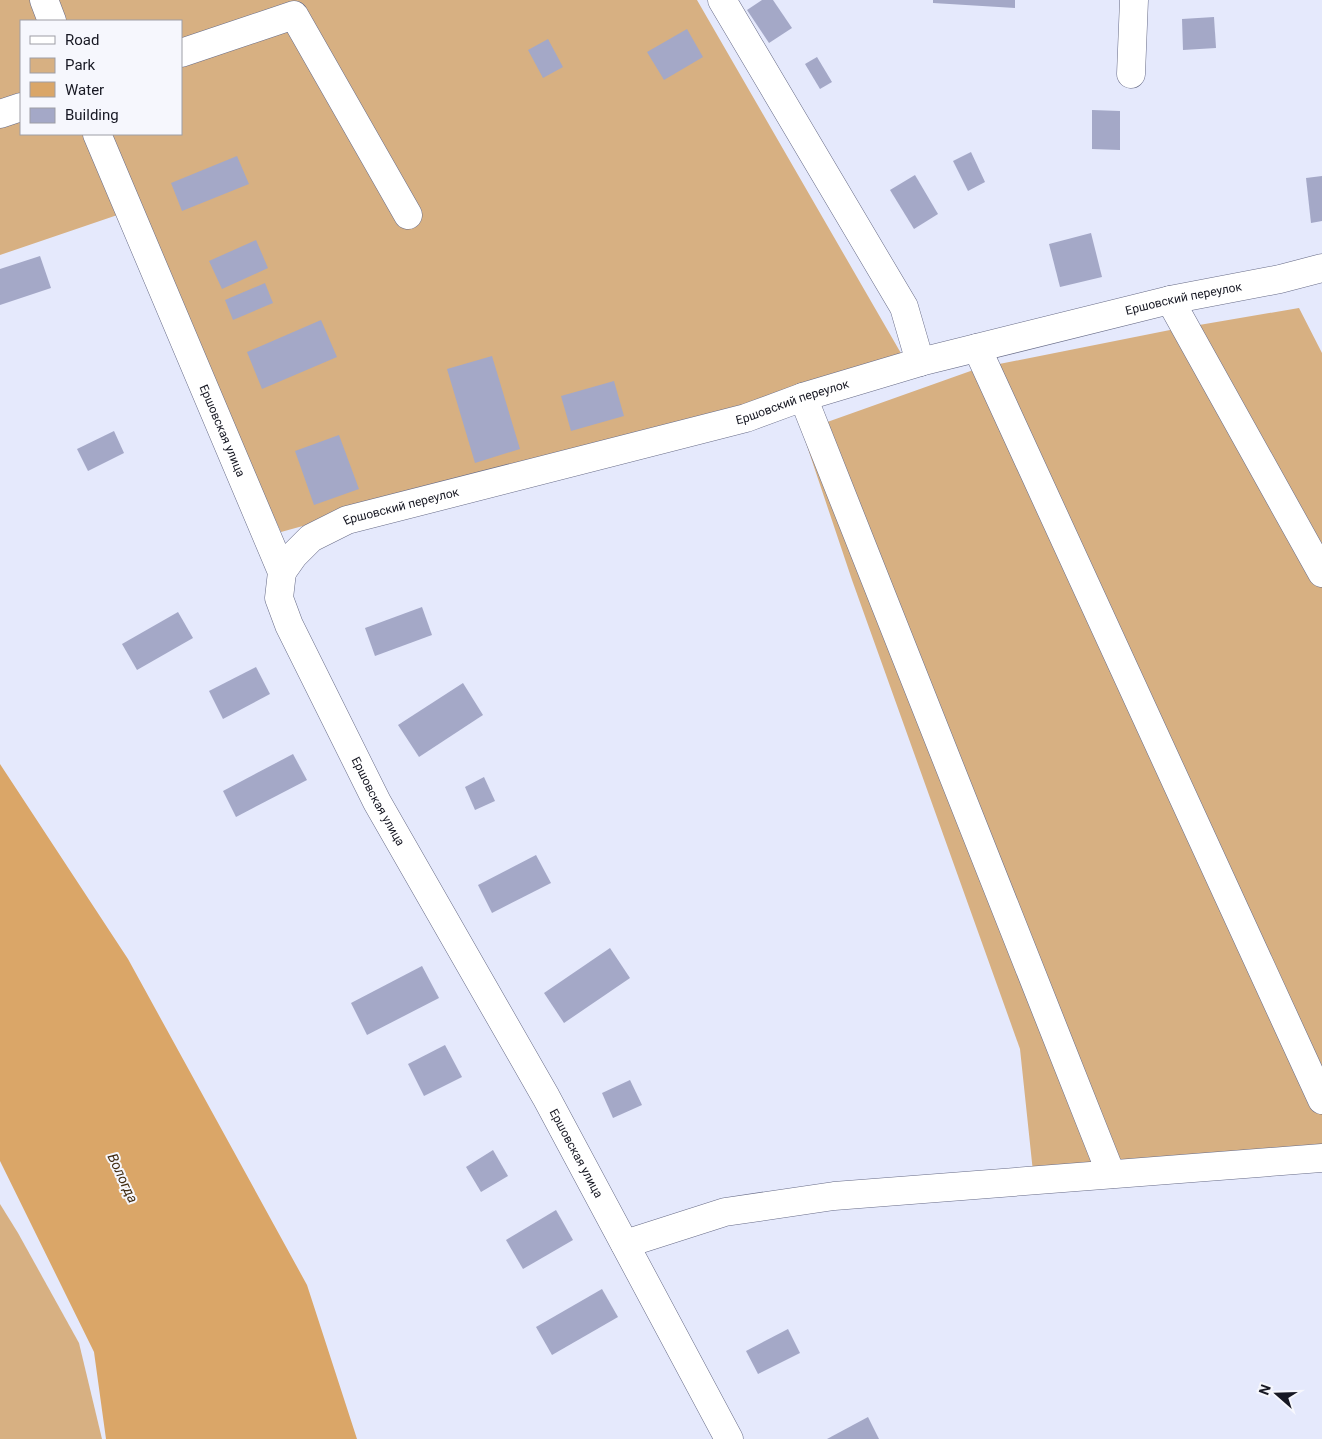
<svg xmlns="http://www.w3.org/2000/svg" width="1322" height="1439" font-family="Roboto,sans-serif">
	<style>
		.green { fill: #d7b082; fill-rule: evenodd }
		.water { fill: #daa668 }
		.building { fill: #a4a8c7 }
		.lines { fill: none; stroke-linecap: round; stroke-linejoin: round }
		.minor-casing { stroke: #676b87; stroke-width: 29 }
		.minor { stroke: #fff; stroke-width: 28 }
		.labels { text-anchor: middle; stroke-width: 4; stroke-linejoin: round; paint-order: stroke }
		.street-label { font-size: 12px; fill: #171823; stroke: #f6f7fd }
		.water-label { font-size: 14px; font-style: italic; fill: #412b10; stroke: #f6f7fd }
	</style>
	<rect width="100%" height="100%" fill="#e5e9fc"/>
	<!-- green -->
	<g class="green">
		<path d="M0,0H697L902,355L679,426L419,494L281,532L166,285L135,209L0,255ZM21,21H181V134H21Z"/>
		<polygon points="1299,308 1322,353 1322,1146 1033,1172 1020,1049 852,580 802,431 979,368 1170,330"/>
		<polygon points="0,1204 18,1233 79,1343 102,1439 0,1439"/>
	</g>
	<!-- water -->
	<polygon class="water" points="0,764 128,959 307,1285 357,1439 106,1439 94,1352 0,1161"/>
	<!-- building -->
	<g class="building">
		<polygon points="762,0 773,0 792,28 769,43 747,10"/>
		<polygon points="933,0 1015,0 1015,8 933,3"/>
		<polygon points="1214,17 1216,48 1183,50 1182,19"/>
		<polygon points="687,29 703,57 664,80 647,52"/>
		<polygon points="548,39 563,67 543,78 528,50"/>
		<polygon points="817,57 832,82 820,89 805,64"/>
		<polygon points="1092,110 1120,111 1120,150 1092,149"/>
		<polygon points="971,152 985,182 968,191 953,161"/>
		<polygon points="237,156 249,184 182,211 171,183"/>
		<polygon points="915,175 938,214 914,229 890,190"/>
		<polygon points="1322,176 1322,221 1311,223 1306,178"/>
		<polygon points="1091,233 1102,277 1060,287 1049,244"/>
		<polygon points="256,240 268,268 222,289 209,261"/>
		<polygon points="40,256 51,288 0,305 0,269"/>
		<polygon points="265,283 273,303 233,320 225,300"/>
		<polygon points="321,320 337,357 262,389 247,352"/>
		<polygon points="492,356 520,449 475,463 447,369"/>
		<polygon points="614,381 624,416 571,431 561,396"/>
		<polygon points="114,431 124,453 88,471 77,449"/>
		<polygon points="339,435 359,489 314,505 295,451"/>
		<polygon points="422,607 432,635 375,656 365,628"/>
		<polygon points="178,612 193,638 137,670 122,644"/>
		<polygon points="256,667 270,694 223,719 209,691"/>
		<polygon points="463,683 483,715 419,757 398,725"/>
		<polygon points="293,754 307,780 236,817 223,791"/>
		<polygon points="484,777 495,801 475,810 465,787"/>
		<polygon points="536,855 551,883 492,913 478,885"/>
		<polygon points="610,948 630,978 564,1023 544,993"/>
		<polygon points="422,966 439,998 367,1035 351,1003"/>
		<polygon points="445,1045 462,1077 424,1096 408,1064"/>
		<polygon points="630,1080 642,1105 613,1118 602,1093"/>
		<polygon points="493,1150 508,1176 481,1192 466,1167"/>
		<polygon points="556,1210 573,1240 523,1269 506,1240"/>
		<polygon points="602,1289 618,1317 552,1355 536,1327"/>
		<polygon points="788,1329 800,1353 758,1374 746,1351"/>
		<polygon points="868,1417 879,1439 827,1439"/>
	</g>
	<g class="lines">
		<defs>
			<g id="minor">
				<polyline points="44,0 52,21"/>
				<polyline points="722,0 904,307 920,362"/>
				<polyline points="181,53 294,15 408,215"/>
				<polyline points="1131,74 1134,0"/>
				<polyline points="0,114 21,107"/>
				<path id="s1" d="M97,134L282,572L279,598L289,625L377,802L546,1097L729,1439"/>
				<polyline points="1170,300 1322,573"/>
				<polyline points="977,348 1322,1100"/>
				<polyline points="803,397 1111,1174"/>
				<path id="s2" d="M282,572L294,555L311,538L347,520L746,418L803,397L920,362L1170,300L1280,279L1322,268"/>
				<polyline points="625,1244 725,1212 834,1196 1322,1158"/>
			</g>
		</defs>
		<!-- minor casing -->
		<use href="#minor" class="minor-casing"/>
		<!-- minor -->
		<use href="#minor" class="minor"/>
	</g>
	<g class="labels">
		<!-- street labels -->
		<g class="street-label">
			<text dy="4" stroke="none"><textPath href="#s2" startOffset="951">Ершовский переулок</textPath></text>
			<text dy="4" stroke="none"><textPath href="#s2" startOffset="546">Ершовский переулок</textPath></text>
			<text dy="4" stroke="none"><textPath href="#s1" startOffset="322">Ершовская улица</textPath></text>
			<text dy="4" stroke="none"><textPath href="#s2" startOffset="141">Ершовский переулок</textPath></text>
			<text dy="4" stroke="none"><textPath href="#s1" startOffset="728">Ершовская улица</textPath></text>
			<text dy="4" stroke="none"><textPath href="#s1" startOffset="1132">Ершовская улица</textPath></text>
		</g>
		<!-- water labels -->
		<g class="water-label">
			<text transform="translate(123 1178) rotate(65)" y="5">Вологда</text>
		</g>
	</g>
	<!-- legend -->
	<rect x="20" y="20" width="162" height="115" fill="#f6f7fd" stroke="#9d9ea6"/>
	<rect x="30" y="36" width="25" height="8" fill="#ffffff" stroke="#9d9ea6"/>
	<text x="65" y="45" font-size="15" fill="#171823">Road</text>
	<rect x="30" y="58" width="25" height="15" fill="#d7b082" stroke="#9d9ea6"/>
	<text x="65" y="70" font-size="15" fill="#171823">Park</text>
	<rect x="30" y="82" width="25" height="15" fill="#daa668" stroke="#9d9ea6"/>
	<text x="65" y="95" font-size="15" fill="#171823">Water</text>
	<rect x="30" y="108" width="25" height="15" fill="#a4a8c7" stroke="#9d9ea6"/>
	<text x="65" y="120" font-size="15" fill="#171823">Building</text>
	<!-- north arrow -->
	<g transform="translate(1277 1394) rotate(290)" stroke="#f6f7fd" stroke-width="4" paint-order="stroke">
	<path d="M0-4L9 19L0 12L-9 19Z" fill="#171823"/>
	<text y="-8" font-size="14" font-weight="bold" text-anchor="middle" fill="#171823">N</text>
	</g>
</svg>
